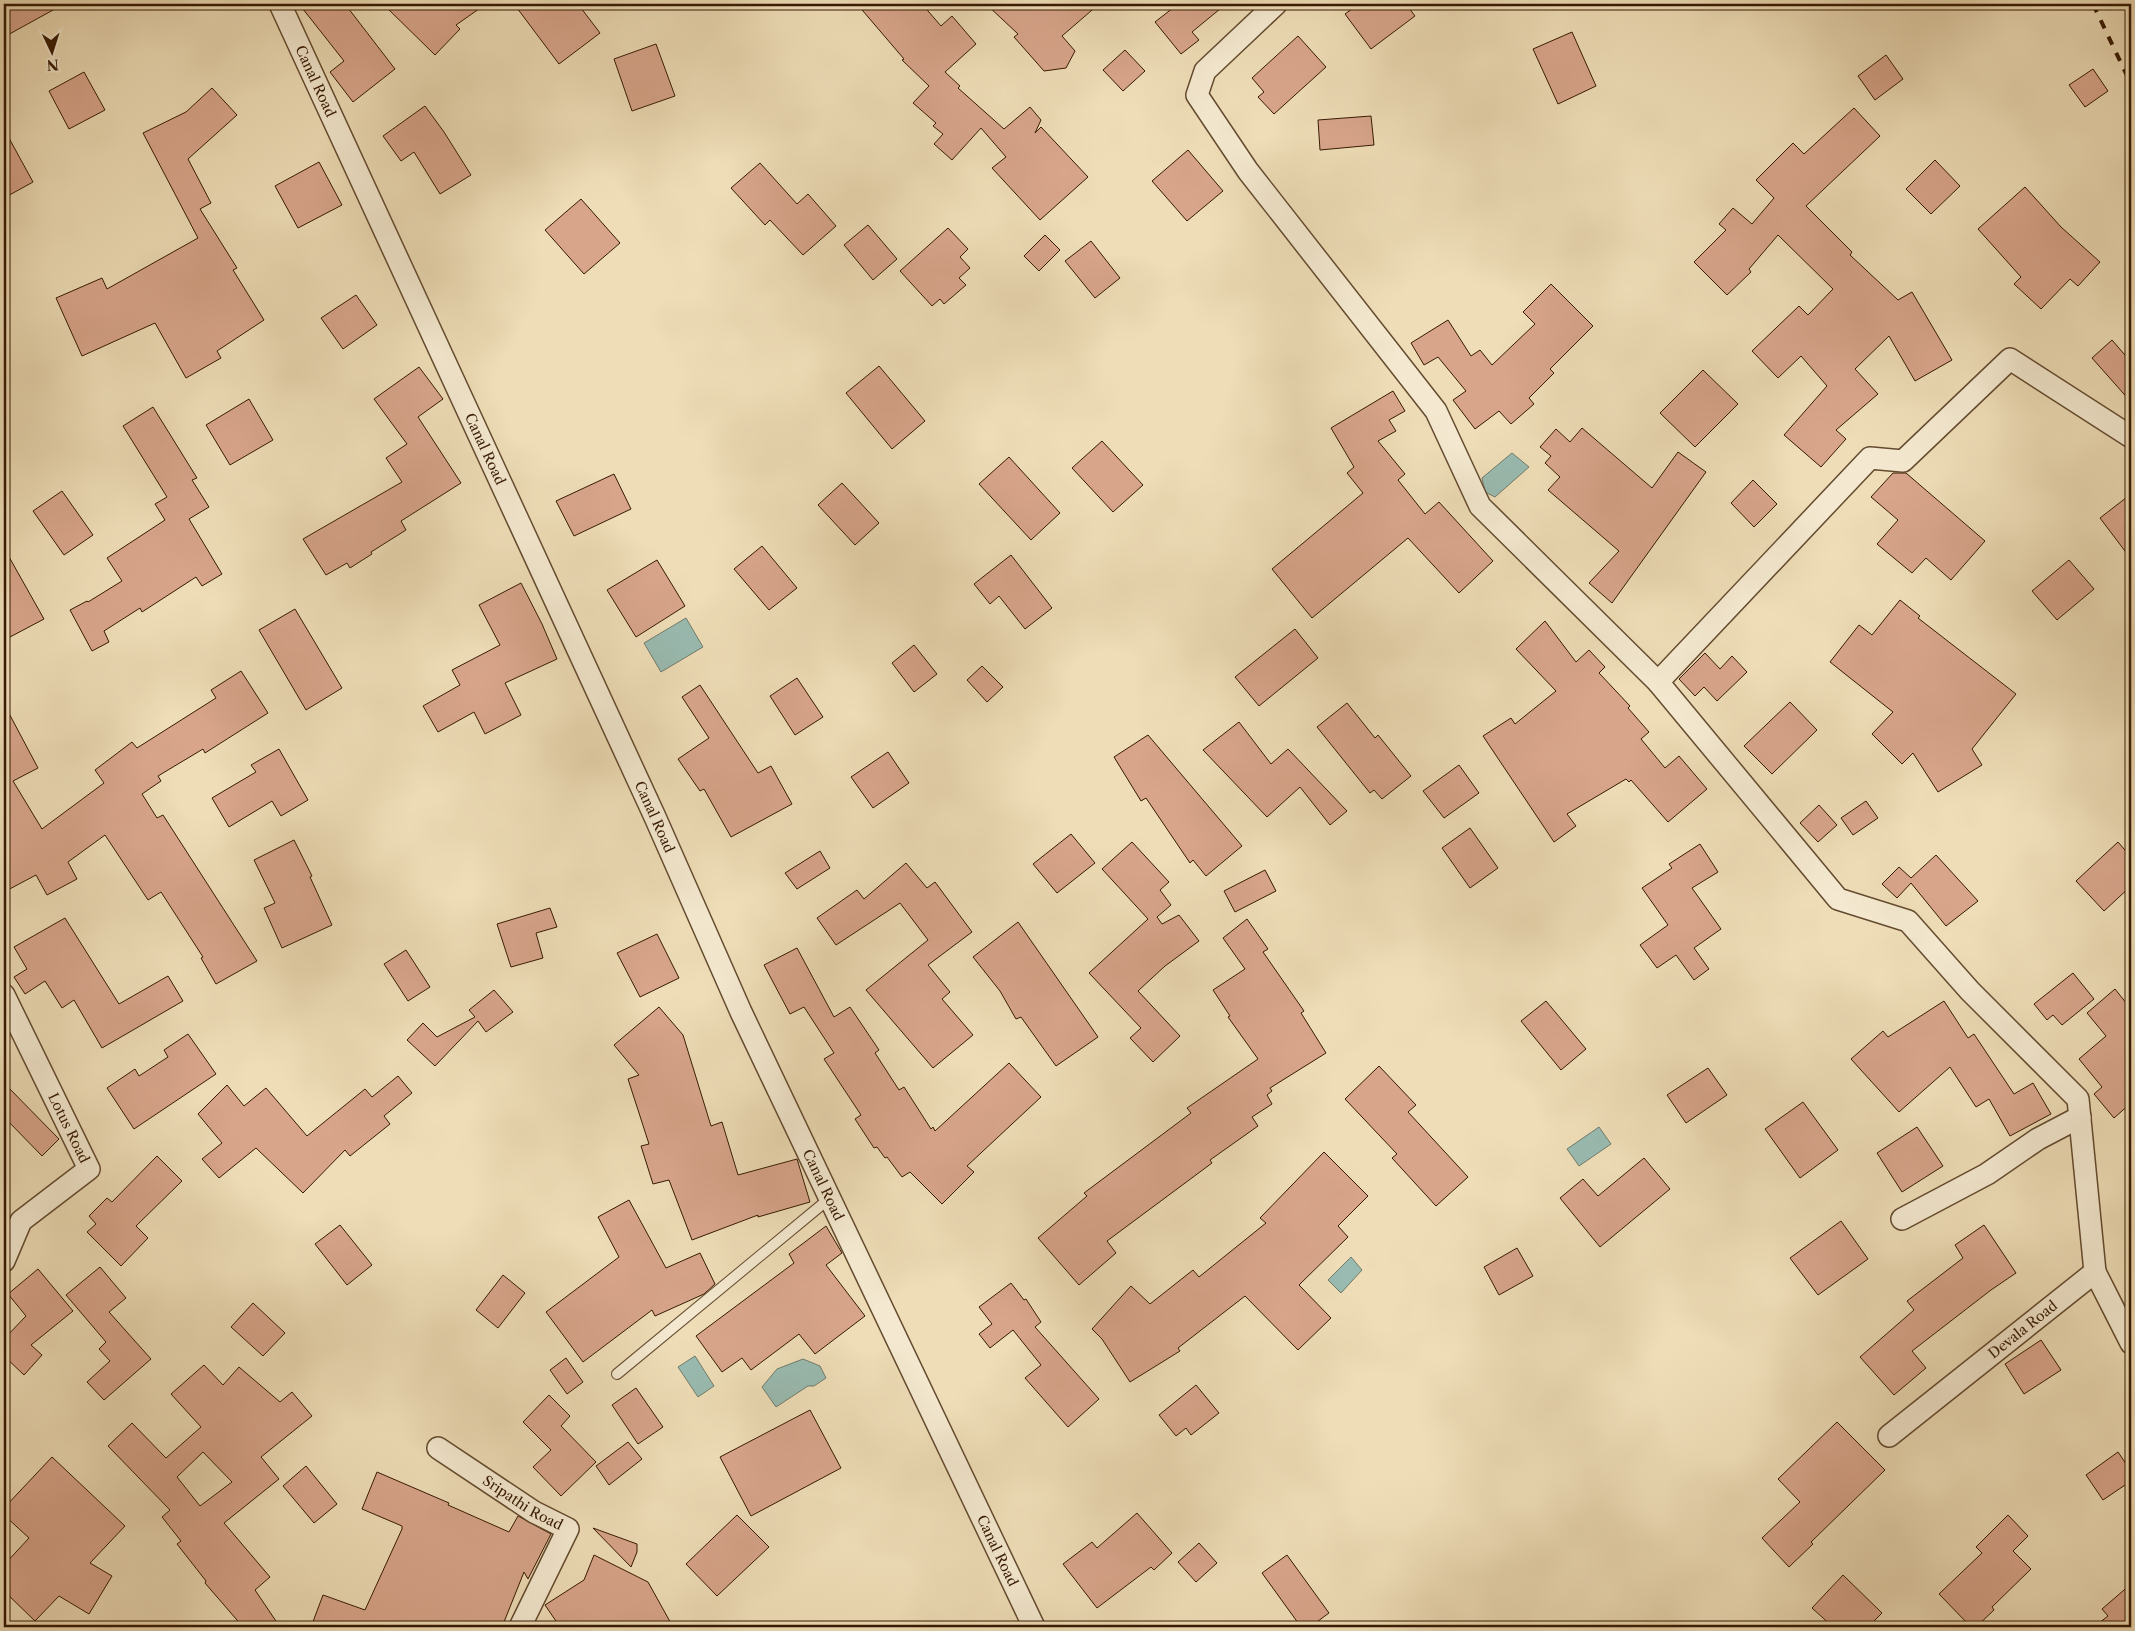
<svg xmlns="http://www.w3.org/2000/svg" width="2135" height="1631" font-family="'Libre Caslon Text',serif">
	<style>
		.water { fill: #99bbb1; stroke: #717b6b }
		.building { fill: #d8a58b; stroke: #361a02; fill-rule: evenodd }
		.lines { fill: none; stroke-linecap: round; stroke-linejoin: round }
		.lane-casing { stroke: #644b2f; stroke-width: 12 }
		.street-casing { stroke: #644b2f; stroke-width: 24 }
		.lane { stroke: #f4e9d0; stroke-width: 10 }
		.street { stroke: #f4e9d0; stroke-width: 21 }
		.rail { stroke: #361a02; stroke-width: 4; stroke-dasharray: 9 9; stroke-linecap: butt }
		.labels { text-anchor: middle; stroke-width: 4; stroke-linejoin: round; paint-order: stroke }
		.street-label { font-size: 14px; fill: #361a02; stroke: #f4e9d0 }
	</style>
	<rect width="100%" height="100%" fill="#eeddb7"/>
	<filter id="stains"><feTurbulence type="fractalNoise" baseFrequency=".004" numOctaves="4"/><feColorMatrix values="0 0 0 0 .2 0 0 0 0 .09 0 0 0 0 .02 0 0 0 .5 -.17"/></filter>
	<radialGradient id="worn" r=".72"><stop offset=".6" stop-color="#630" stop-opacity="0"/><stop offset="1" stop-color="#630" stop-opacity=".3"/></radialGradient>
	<!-- water -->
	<g class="water">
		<polygon points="1512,453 1529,467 1495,497 1485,492 1482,478"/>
		<polygon points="686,618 703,647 661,672 644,643"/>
		<polygon points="1599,1127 1611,1144 1579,1166 1567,1149"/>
		<polygon points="1351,1257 1362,1270 1341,1293 1328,1280"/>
		<polygon points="695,1356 714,1386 698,1397 678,1367"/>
		<polygon points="803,1359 820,1366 826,1378 814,1386 808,1386 776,1407 762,1387 777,1369"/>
	</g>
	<!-- building -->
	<g class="building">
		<polygon points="4,4 64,4 4,37"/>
		<polygon points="299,4 345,4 395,69 353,102 330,72 344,61"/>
		<polygon points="383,4 486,4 456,25 460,29 435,55"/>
		<polygon points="514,4 578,4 600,33 559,64"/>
		<polygon points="857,4 922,4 941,26 952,16 976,44 945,72 960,86 958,88 1004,129 1030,107 1041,120 1035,133 1041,127 1088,177 1040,220 992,168 1006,157 981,128 952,160 934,144 943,134 933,126 936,123 913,103 929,86 902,60 904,59"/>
		<polygon points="986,4 1099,4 1062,36 1075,51 1066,68 1044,71 1014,37 1018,34"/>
		<polygon points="1178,4 1226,4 1192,32 1199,40 1181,54 1155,22"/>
		<polygon points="1359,4 1406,4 1415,16 1371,49 1345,14"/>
		<polygon points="1572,32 1596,86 1558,104 1533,49"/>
		<polygon points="1298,36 1326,67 1274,114 1258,97 1264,92 1252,78"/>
		<polygon points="656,44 675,96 632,111 614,59"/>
		<polygon points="1125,50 1145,71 1123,91 1103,70"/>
		<polygon points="1886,55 1903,79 1875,100 1858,76"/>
		<polygon points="2093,69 2108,91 2085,107 2069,85"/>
		<polygon points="84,72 105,110 69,129 49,91"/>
		<polygon points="212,88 237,115 188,159 211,203 200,209 237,268 233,270 264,320 217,351 221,358 186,378 155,323 82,356 56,298 102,278 107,289 198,238 143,133 186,112"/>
		<polygon points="425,106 444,132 471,175 440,194 414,152 401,161 383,136"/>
		<polygon points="1854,108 1880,136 1806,206 1852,252 1850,255 1898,300 1912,292 1952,360 1915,381 1889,336 1855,369 1878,394 1836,430 1846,439 1821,467 1784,435 1827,386 1801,356 1778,378 1752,351 1799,306 1808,315 1833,289 1778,235 1749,269 1751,272 1727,295 1694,262 1726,230 1719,224 1733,208 1752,224 1774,198 1756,180 1793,143 1804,154"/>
		<polygon points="1371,116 1374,145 1320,150 1318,120"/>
		<polygon points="4,129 33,182 4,198"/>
		<polygon points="1188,150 1223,191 1187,221 1152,181"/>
		<polygon points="1935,160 1960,186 1931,214 1906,189"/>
		<polygon points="319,162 342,205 298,228 275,186"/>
		<polygon points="760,163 797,204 808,194 836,226 803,255 770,220 765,225 731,188"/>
		<polygon points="2025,187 2061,227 2100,262 2078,286 2070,279 2041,309 2014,284 2021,277 1978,229"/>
		<polygon points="581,199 620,243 584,274 545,230"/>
		<polygon points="868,225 897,259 873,280 844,245"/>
		<polygon points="948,228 968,249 960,257 970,268 959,278 966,285 944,304 940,299 932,306 900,271"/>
		<polygon points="1045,235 1060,250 1039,271 1024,256"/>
		<polygon points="1091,241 1120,278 1095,298 1065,261"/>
		<polygon points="1551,284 1593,326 1550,369 1554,373 1529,398 1534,404 1511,424 1499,411 1475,429 1453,400 1466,391 1438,357 1424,365 1411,343 1448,320 1471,356 1480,350 1492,365 1535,324 1523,312"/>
		<polygon points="356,295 377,325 343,349 321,318"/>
		<polygon points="2112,340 2131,362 2131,402 2092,358"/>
		<polygon points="879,366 925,421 892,449 846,393"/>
		<polygon points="419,367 443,399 418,417 461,483 401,521 406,530 371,552 372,554 350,568 347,563 326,575 303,539 402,482 386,458 407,444 374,399"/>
		<polygon points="1703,370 1738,404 1695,447 1660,413"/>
		<polygon points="1393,391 1405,411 1389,420 1396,431 1378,441 1405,474 1398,480 1425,514 1439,502 1493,561 1459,593 1408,538 1312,618 1272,569 1363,493 1347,473 1354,467 1331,428"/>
		<polygon points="249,399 273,440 230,465 206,425"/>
		<polygon points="153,407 197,478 192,480 209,507 189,519 222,574 202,586 196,577 142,612 140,608 104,631 109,642 92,651 70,610 87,601 88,602 122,581 107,558 165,520 155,504 167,497 123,426"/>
		<polygon points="1582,428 1652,488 1678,452 1706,472 1612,603 1589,583 1619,551 1548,490 1560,477 1545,463 1551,456 1540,447 1556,429 1570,442"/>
		<polygon points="1102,441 1143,485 1113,512 1072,468"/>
		<polygon points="1009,457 1060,513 1031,540 979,484"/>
		<polygon points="1893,473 1906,473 1985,541 1951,580 1926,558 1912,573 1877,544 1898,520 1871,497"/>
		<polygon points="614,474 631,509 574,536 556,501"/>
		<polygon points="1753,480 1777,504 1754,527 1731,503"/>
		<polygon points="842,483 879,523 855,545 818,505"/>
		<polygon points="62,491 93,535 64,555 33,511"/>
		<polygon points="2131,494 2131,559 2100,518"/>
		<polygon points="762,546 797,588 769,610 734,569"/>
		<polygon points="4,548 44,619 10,637 4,625"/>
		<polygon points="1011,555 1052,608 1025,629 999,596 990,604 974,584"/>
		<polygon points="657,560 685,606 636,637 607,590"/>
		<polygon points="2069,560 2094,589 2057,620 2032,591"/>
		<polygon points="521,583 542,624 557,659 505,683 521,715 485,734 474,712 438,732 423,706 460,685 452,670 500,645 479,605"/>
		<polygon points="1900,600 1920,616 1918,618 2016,694 1972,749 1982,765 1938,792 1913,753 1902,764 1872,734 1893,712 1830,662 1859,625 1872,635"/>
		<polygon points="295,609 342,688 306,710 259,630"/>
		<polygon points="1545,621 1576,662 1589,650 1605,667 1599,673 1630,706 1628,708 1649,732 1641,739 1665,768 1679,756 1707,789 1668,822 1631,780 1629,782 1626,779 1567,814 1576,826 1554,842 1483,736 1511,718 1515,724 1556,691 1516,649"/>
		<polygon points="1295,629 1318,658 1259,706 1235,677"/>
		<polygon points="914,645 937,674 914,692 892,663"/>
		<polygon points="1705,653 1720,669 1732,656 1747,672 1717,701 1704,687 1695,696 1679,679"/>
		<polygon points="982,666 1003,687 987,702 967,680"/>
		<polygon points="241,671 268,713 205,753 203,749 158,776 161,781 142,794 157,818 163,815 257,961 216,984 201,958 203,957 161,892 148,900 105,835 68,862 77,879 47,895 36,875 4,892 4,704 38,768 13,781 42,829 104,783 95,770 132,742 137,748 216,698 211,690"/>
		<polygon points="797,678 823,717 795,735 770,696"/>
		<polygon points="700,685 758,773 771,766 792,804 731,837 704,789 700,791 678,759 709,738 682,697"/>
		<polygon points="1790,702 1817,730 1772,774 1744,746"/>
		<polygon points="1347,703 1375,738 1378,735 1411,776 1382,799 1374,790 1370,793 1317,727"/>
		<polygon points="1239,722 1271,764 1288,749 1347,811 1330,825 1300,787 1267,817 1203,750"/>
		<polygon points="1148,735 1242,846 1206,876 1193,860 1190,863 1146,798 1141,801 1114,757"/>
		<polygon points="279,749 308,800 281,816 272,801 229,827 212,798 256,772 251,765"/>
		<polygon points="888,752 909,783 873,808 851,777"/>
		<polygon points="1459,765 1479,793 1444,818 1423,791"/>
		<polygon points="1866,801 1878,818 1853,835 1841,818"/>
		<polygon points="1819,805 1837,825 1818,842 1800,823"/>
		<polygon points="1470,828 1498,868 1470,888 1442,848"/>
		<polygon points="1071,834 1095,863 1057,893 1033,864"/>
		<polygon points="294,840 312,876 310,877 332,925 282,948 264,908 275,903 254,860"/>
		<polygon points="1132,842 1169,882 1160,890 1171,905 1157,917 1162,924 1179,915 1199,941 1165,966 1138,991 1180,1036 1153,1062 1130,1038 1141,1028 1089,973 1148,919 1102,869"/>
		<polygon points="2118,842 2131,857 2131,886 2104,911 2076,881"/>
		<polygon points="1700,844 1718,872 1692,888 1721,929 1694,948 1709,969 1694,980 1676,955 1657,968 1640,945 1668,925 1642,888 1672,868 1669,864"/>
		<polygon points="820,851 830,868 797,889 785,873"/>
		<polygon points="1936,855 1978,901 1946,926 1911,883 1897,898 1882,884 1899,867 1911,878"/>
		<polygon points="906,863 927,888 935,882 972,932 928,965 950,992 942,999 973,1035 933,1068 866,990 928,940 900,903 836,945 817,918 857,890 864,899"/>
		<polygon points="1265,870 1276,891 1235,912 1224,891"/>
		<polygon points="550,908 557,927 536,933 543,958 511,967 497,924"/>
		<polygon points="65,918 119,1004 168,976 183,1001 102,1048 74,1000 62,1008 45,981 25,994 14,977 27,969 14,947"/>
		<polygon points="1247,919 1268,949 1263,952 1304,1011 1301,1013 1326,1053 1270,1088 1272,1091 1267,1095 1272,1104 1252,1117 1258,1126 1210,1160 1212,1163 1107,1241 1116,1253 1079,1285 1038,1238 1087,1196 1084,1193 1191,1113 1187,1108 1258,1059 1228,1017 1230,1016 1213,990 1245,969 1223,938"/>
		<polygon points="1018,922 1098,1037 1056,1066 1021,1017 1016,1019 1000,991 973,957"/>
		<polygon points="657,934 679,978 640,997 617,953"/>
		<polygon points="797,948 834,1017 850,1007 879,1050 875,1053 899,1090 904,1087 931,1129 933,1127 935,1131 1009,1063 1041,1097 967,1166 974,1172 942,1204 910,1172 902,1177 887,1157 885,1158 877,1147 874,1148 855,1119 861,1115 824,1059 834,1053 804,1007 790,1014 764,965"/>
		<polygon points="406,950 430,987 408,1001 384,964"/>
		<polygon points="2073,973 2094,999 2062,1025 2053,1015 2047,1020 2034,1004"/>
		<polygon points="2115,989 2131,1009 2131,1103 2114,1118 2094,1094 2102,1087 2079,1059 2106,1036 2087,1013"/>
		<polygon points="494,990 513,1012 486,1032 478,1021 435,1066 407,1040 423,1023 437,1037 475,1017 469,1010"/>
		<polygon points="1546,1001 1586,1049 1561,1070 1521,1021"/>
		<polygon points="1944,1001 1968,1038 1974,1034 2014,1094 2033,1083 2051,1114 2010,1136 1989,1099 1976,1107 1950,1067 1899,1112 1851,1059 1883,1031 1888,1037"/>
		<polygon points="659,1007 683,1035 711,1126 722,1122 738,1175 797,1159 810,1202 758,1217 758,1215 692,1240 669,1180 653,1184 641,1146 649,1144 628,1079 639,1075 614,1045"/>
		<polygon points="188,1034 216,1074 134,1129 107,1088 135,1069 139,1076 168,1057 164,1050"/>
		<polygon points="1379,1066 1416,1105 1408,1112 1468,1177 1436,1206 1392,1158 1397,1154 1345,1099"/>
		<polygon points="1708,1068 1727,1095 1686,1123 1667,1095"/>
		<polygon points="398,1076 412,1093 384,1116 390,1124 350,1156 345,1150 303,1193 256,1148 219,1178 202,1159 222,1143 198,1114 227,1085 244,1106 266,1088 307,1136 365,1089 372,1097"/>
		<polygon points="4,1083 59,1139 42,1156 4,1117"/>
		<polygon points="1803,1102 1838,1150 1800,1178 1765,1129"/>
		<polygon points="1917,1127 1943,1166 1902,1192 1877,1153"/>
		<polygon points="1324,1152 1368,1196 1338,1226 1348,1237 1299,1285 1331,1318 1298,1350 1245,1296 1178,1348 1180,1351 1130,1382 1102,1339 1092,1329 1131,1286 1150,1304 1193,1270 1199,1277 1266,1223 1260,1218"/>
		<polygon points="157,1156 182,1181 136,1226 148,1238 121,1266 87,1232 96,1224 89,1216 107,1198 112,1202"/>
		<polygon points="1644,1158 1670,1189 1600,1247 1560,1198 1583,1179 1598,1196"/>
		<polygon points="629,1200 666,1268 700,1253 715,1284 704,1294 655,1316 652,1310 583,1362 546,1312 619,1257 598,1217"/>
		<polygon points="1841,1221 1868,1259 1818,1295 1790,1258"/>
		<polygon points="340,1225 372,1265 347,1285 315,1244"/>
		<polygon points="1984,1225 2016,1273 1991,1290 1912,1351 1926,1368 1894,1395 1860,1357 1914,1310 1907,1301 1963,1258 1955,1245"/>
		<polygon points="826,1226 842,1253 826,1265 865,1316 815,1354 799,1334 751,1370 742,1358 722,1372 696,1336 794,1263 789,1254"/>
		<polygon points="1517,1248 1533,1276 1499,1295 1484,1267"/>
		<polygon points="100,1267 126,1298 109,1312 151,1359 104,1400 87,1382 110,1361 99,1349 106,1342 66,1295"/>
		<polygon points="38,1269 73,1311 31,1345 42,1355 24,1375 4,1356 4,1339 26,1316 8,1294"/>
		<polygon points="503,1275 525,1293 498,1328 476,1310"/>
		<polygon points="1011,1283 1024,1300 1026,1299 1041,1322 1035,1327 1099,1399 1068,1427 1025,1378 1041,1365 1013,1330 990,1348 979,1334 992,1324 979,1307"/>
		<polygon points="253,1303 285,1333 263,1356 231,1327"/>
		<polygon points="2041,1340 2061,1370 2024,1394 2005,1364"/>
		<polygon points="566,1358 583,1382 567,1394 550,1370"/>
		<path d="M204,1365L223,1385L239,1367L280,1402L292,1392L312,1416L261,1457L279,1479L224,1523L270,1577L255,1590L280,1627H243L205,1583L206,1581L177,1544L181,1541L162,1517L170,1510L108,1446L132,1423L166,1458L201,1427L171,1394ZM203,1452L232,1482L200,1506L177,1477Z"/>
		<polygon points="1196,1385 1219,1413 1191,1435 1186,1428 1176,1436 1159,1415"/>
		<polygon points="636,1388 663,1427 638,1444 612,1405"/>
		<polygon points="549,1395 570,1416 561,1426 596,1462 561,1496 533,1467 551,1450 523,1422"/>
		<polygon points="810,1410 841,1468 751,1516 720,1457"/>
		<polygon points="1837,1422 1885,1470 1811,1542 1813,1544 1789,1567 1762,1538 1800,1502 1778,1479"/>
		<polygon points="628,1442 642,1459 609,1485 596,1466"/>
		<polygon points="2118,1452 2131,1471 2131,1481 2103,1500 2086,1475"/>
		<polygon points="52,1457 125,1526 90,1563 112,1576 89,1614 59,1596 35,1621 4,1591 4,1565 29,1538 4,1515 4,1508"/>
		<polygon points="306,1466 337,1504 314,1523 283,1486"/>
		<polygon points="377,1472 449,1503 448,1505 509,1532 518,1516 551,1534 528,1579 524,1572 502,1627 311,1627 323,1595 365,1610 402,1529 402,1526 362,1509"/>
		<polygon points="1137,1513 1172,1553 1154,1570 1151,1567 1097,1608 1063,1564 1092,1542 1097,1548"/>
		<polygon points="737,1515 769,1547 717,1596 686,1564"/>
		<polygon points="2008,1515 2028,1536 2013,1551 2031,1569 1992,1607 1994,1610 1976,1627 1971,1627 1939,1594 1982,1553 1976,1547"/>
		<polygon points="593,1528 637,1544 637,1552 631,1567"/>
		<polygon points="1199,1543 1217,1563 1196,1582 1178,1562"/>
		<polygon points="594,1555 648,1582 673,1627 560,1627 545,1605 584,1580"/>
		<polygon points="1287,1555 1329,1613 1310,1627 1301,1627 1262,1573"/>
		<polygon points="1843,1575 1882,1613 1868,1627 1833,1627 1812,1608"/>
		<polygon points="2131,1584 2131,1627 2094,1627 2108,1616 2102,1609"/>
	</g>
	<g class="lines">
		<defs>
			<polyline id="lane" points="617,1374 830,1198"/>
			<g id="street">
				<path id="s1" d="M280,4L655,817L741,1012L1034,1627"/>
				<polyline points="1276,4 1205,71 1197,95 1248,171 1436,411 1480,506 1658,682 1838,899 1908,921 1970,991 2078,1099 2095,1272"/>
				<polyline points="1658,682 1870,458 1903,461 2010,359 2131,437"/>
				<path id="s2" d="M4,995L89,1169L21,1221L4,1261"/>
				<polyline points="1902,1219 1987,1174 2038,1139 2080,1117"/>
				<path id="s3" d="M1889,1436L2095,1272L2131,1343"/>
				<path id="s4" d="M438,1448L534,1512L568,1529L520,1627"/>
			</g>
		</defs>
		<!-- lane casing -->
		<use href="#lane" class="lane-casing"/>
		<!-- street casing -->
		<use href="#street" class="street-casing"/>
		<!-- lane -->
		<use href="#lane" class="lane"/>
		<!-- street -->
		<use href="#street" class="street"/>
		<!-- rail -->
		<polyline class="rail" points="2093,4 2131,84"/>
	</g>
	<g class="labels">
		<!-- street labels -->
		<g class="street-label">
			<text dy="5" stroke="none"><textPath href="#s1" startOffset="85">Canal Road</textPath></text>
			<text dy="5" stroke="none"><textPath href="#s1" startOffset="490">Canal Road</textPath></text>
			<text dy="5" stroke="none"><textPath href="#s1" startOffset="895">Canal Road</textPath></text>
			<text dy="5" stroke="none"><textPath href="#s2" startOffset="148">Lotus Road</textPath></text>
			<text dy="5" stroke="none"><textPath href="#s1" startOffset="1300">Canal Road</textPath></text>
			<text dy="5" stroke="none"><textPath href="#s3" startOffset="171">Devala Road</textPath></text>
			<text dy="5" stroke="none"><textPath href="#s4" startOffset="101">Sripathi Road</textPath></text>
			<text dy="5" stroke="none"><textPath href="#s1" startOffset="1705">Canal Road</textPath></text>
		</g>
	</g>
	<!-- margin -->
	<rect width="2135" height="1631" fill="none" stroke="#eeddb7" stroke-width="20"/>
	<rect x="5" y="5" width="2125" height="1621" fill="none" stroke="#361a02" stroke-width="2.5"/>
	<rect x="10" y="10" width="2115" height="1611" fill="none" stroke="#361a02"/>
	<!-- north arrow -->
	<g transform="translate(52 52) rotate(176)" stroke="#f4e9d0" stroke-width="4" paint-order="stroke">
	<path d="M0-4L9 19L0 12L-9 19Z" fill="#361a02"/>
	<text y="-8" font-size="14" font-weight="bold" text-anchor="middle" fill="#361a02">N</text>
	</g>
	<rect width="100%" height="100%" filter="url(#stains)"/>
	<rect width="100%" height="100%" fill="url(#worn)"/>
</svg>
